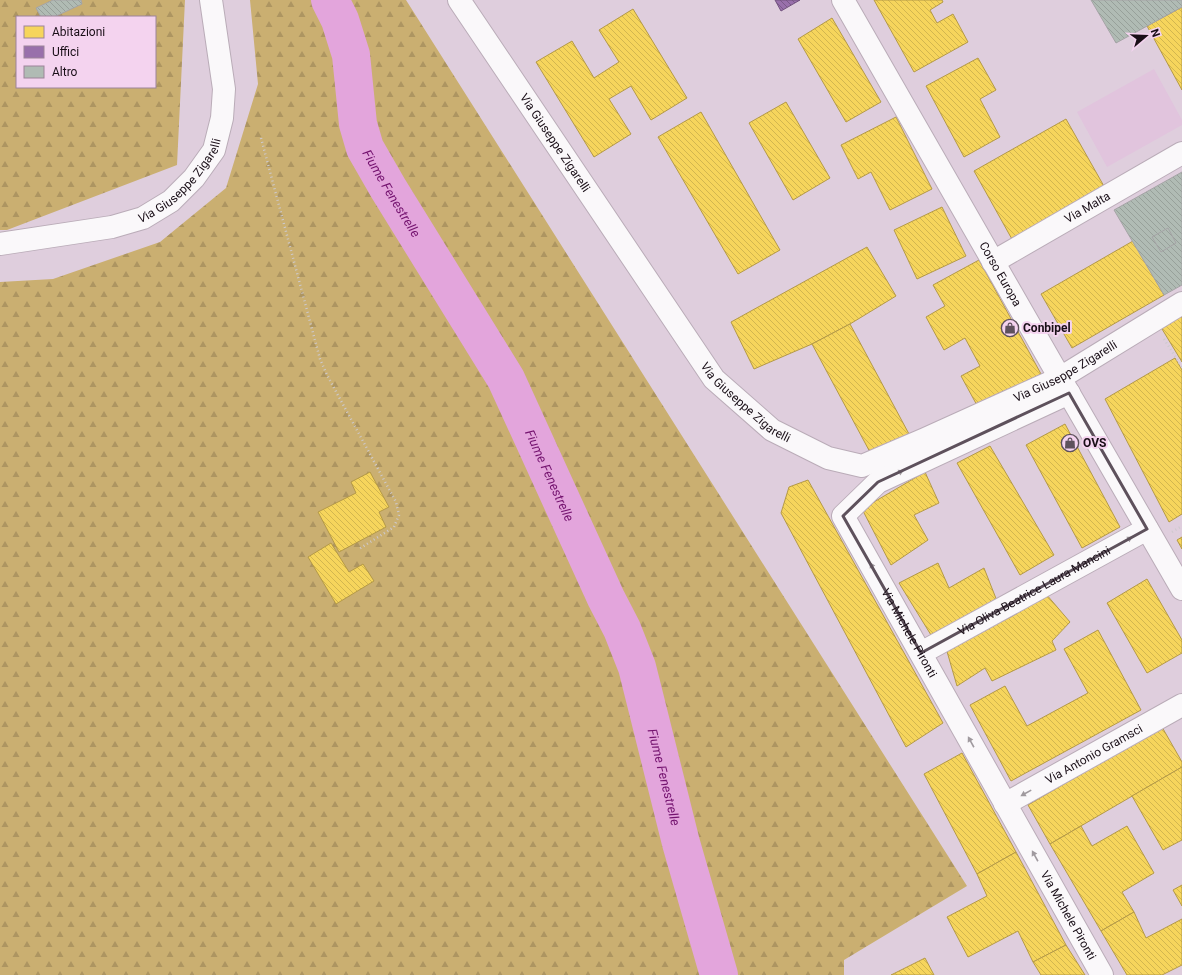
<svg xmlns="http://www.w3.org/2000/svg" width="1182" height="975" font-family="Roboto,sans-serif">
	<style>
		.built { fill: #e1c4dd }
		.forest { fill: url(#forest-firs); fill-rule: evenodd }
		.homes { fill: url(#homes-back-hatch); stroke: #b49947 }
		.offices { fill: url(#offices-back-hatch); stroke: #73537f }
		.lines { fill: none; stroke-linecap: round; stroke-linejoin: round }
		.river { stroke: #e3a5dc; stroke-width: 38 }
		.building { fill: url(#building-back-hatch); stroke: #a5a4a6 }
		.minor-casing { stroke: #baacb8; stroke-width: 24 }
		.path { stroke: #cdc9cd; stroke-width: 2.5; stroke-dasharray: 1 3; stroke-linecap: butt }
		.minor { stroke: #faf8fa; stroke-width: 22 }
		.oneway { fill: #a09a9f }
		.marked { fill: none; stroke: #5e515c; stroke-width: 3; stroke-linejoin: round }
		.labels { text-anchor: middle; stroke-width: 4; stroke-linejoin: round; paint-order: stroke }
		.street-label { font-size: 12px; fill: #190e17; stroke: #f4d3ef }
		.poi-label { font-size: 12px; font-weight: bold; fill: #190e17; stroke: #f4d3ef; text-anchor: start }
		.water-label { font-size: 13px; font-style: italic; fill: #74136f; stroke: #f4d3ef }
	</style>
	<defs>
		<pattern id="forest-firs" width="22" height="20" patternUnits="userSpaceOnUse"><rect width="22" height="20" fill="#caaf71"/><path d="M5 1l3.5 6h-7zM16 11l3.5 6h-7z" fill="#ad9561"/></pattern>
		<pattern id="homes-back-hatch" width="6" height="6" patternUnits="userSpaceOnUse"><rect width="6" height="6" fill="#f6d55c"/><path d="M-1 5l2 2M0 0l6 6M5-1l2 2" fill="none" stroke="#d2b64f"/></pattern>
		<pattern id="offices-back-hatch" width="6" height="6" patternUnits="userSpaceOnUse"><rect width="6" height="6" fill="#9970ab"/><path d="M-1 5l2 2M0 0l6 6M5-1l2 2" fill="none" stroke="#7c5a8a"/></pattern>
		<pattern id="building-back-hatch" width="6" height="6" patternUnits="userSpaceOnUse"><rect width="6" height="6" fill="#b0bbb4"/><path d="M-1 5l2 2M0 0l6 6M5-1l2 2" fill="none" stroke="#97a09a"/></pattern>
	</defs>
	<rect width="100%" height="100%" fill="#dfcedd"/>
	<!-- built -->
	<polygon class="built" points="1154,69 1182,120 1182,125 1107,167 1077,112"/>
	<!-- forest -->
	<g class="forest">
		<path d="M0,0H185L177,165L7,230H0ZM17,17H155V87H17Z"/>
		<polygon points="250,0 406,0 967,886 844,960 844,975 0,975 0,282 53,279 160,242 226,188 258,84"/>
	</g>
	<!-- homes -->
	<g class="homes">
		<polygon points="874,0 942,0 943,2 930,10 937,23 953,14 968,42 914,72"/>
		<polygon points="1182,7 1182,90 1147,26"/>
		<polygon points="633,9 687,98 651,120 631,86 609,99 631,134 594,157 536,62 572,41 594,78 619,62 599,30"/>
		<polygon points="832,18 881,102 846,122 798,39"/>
		<polygon points="978,58 996,90 980,99 1000,137 964,157 926,86"/>
		<polygon points="786,102 830,178 793,200 749,123"/>
		<polygon points="701,112 780,250 738,274 658,137"/>
		<polygon points="896,117 932,189 890,210 871,172 858,179 841,145"/>
		<polygon points="1066,119 1105,188 1013,241 974,171"/>
		<polygon points="942,207 966,256 917,279 894,230"/>
		<polygon points="1133,241 1164,295 1072,348 1041,294"/>
		<polygon points="867,247 896,296 850,324 812,344 754,369 731,322"/>
		<polygon points="979,260 1041,374 979,409 961,376 980,366 965,338 944,350 926,317 945,306 933,285"/>
		<polygon points="1182,310 1182,362 1159,324"/>
		<polygon points="850,324 909,434 871,454 812,344"/>
		<polygon points="1175,358 1182,370 1182,514 1169,522 1105,399"/>
		<polygon points="1065,424 1120,527 1082,548 1026,445"/>
		<polygon points="990,446 1054,555 1020,575 957,463"/>
		<polygon points="370,472 389,507 379,512 386,527 339,552 318,512 356,493 351,482"/>
		<polygon points="925,472 939,503 914,515 928,540 891,565 862,509"/>
		<polygon points="808,480 943,723 906,747 781,513 789,487"/>
		<polygon points="1182,537 1182,549 1177,540"/>
		<polygon points="331,543 349,572 363,564 374,581 336,604 308,557"/>
		<polygon points="938,563 949,588 984,568 997,601 931,635 899,583"/>
		<polygon points="1147,579 1182,640 1182,653 1147,673 1107,603"/>
		<polygon points="1046,594 1070,622 1052,641 1056,650 992,681 985,668 957,686 946,648 1011,617"/>
		<polygon points="1098,630 1141,710 1011,781 970,705 1005,686 1027,726 1088,693 1064,649"/>
		<polygon points="1162,727 1182,762 1182,767 1050,844 1028,805"/>
		<polygon points="962,753 1016,852 977,874 924,774"/>
		<polygon points="1182,767 1182,840 1163,850 1132,796"/>
		<polygon points="1081,826 1092,846 1127,826 1154,873 1122,892 1134,912 1101,931 1050,844"/>
		<polygon points="1016,852 1066,945 1033,962 1018,931 968,957 947,917 987,896 977,874"/>
		<polygon points="1182,885 1182,906 1173,890"/>
		<polygon points="1134,912 1146,938 1182,919 1182,965 1162,975 1127,975 1101,931"/>
		<polygon points="1066,945 1085,975 1041,975 1033,962"/>
		<polygon points="925,958 934,975 891,975"/>
	</g>
	<!-- offices -->
	<polygon class="offices" points="775,0 800,0 781,11"/>
	<g class="lines">
		<!-- river -->
		<path class="river" id="s1" d="M330,0L340,20L351,55L358,124L365,148L388,188L506,379L606,598L622,629L637,667L681,843L719,975"/>
	</g>
	<!-- building -->
	<g class="building">
		<polygon points="53,0 81,0 82,4 54,17 41,17 36,8"/>
		<polygon points="1091,0 1182,0 1182,7 1116,43"/>
		<polygon points="1182,172 1182,285 1164,295 1114,210"/>
		<polygon points="1168,228 1176,243 1161,252 1152,237"/>
	</g>
	<g class="lines">
		<defs>
			<g id="minor">
				<path id="s2" d="M459,0L714,379L772,430L828,458L862,466L925,439L1060,378L1182,303"/>
				<path id="s3" d="M843,0L1060,378L1182,589"/>
				<path id="s4" d="M0,244L112,227L143,218L171,201L194,178L214,150L222,118L224,89L211,0"/>
				<path id="s5" d="M993,262L1182,153"/>
				<path id="s6" d="M1069,393L878,482L843,516L1102,975"/>
				<path id="s7" d="M921,653L1147,529"/>
				<path id="s8" d="M1005,804L1182,705"/>
			</g>
		</defs>
		<!-- minor casing -->
		<use href="#minor" class="minor-casing"/>
		<!-- path -->
		<g class="path">
			<polyline points="261,138 320,359 327,375 396,502 399,515 394,527 359,549"/>
			<polyline points="1164,339 1182,367"/>
			<polyline points="1172,532 1182,526"/>
		</g>
		<!-- minor -->
		<use href="#minor" class="minor"/>
	</g>
	<!-- one-way arrows -->
	<defs><path id="oneway-solid" d="M-6-.8H1V-3.2L6.5 0L1 3.2V.8H-6Z"/></defs>
	<g class="oneway">
		<use href="#oneway-solid" transform="translate(898 473) rotate(-25)"/>
		<use href="#oneway-solid" transform="translate(1127 540) rotate(-29)"/>
		<use href="#oneway-solid" transform="translate(873 568) rotate(-119)"/>
		<use href="#oneway-solid" transform="translate(971 742) rotate(-119)"/>
		<use href="#oneway-solid" transform="translate(1026 793) rotate(151)"/>
		<use href="#oneway-solid" transform="translate(1035 856) rotate(-119)"/>
	</g>
	<!-- marked area -->
	<path class="marked" d="M1069,393L1147,529L921,653L843,516L878,482Z"/>
	<!-- icons -->
	<defs>
		<symbol id="shop-ring" viewBox="-11 -11 22 22"><circle r="9.5" fill="#f4d3ef" stroke="#5e515c" stroke-width="1.5"/><path d="M-5-2.5h2.3a2.7 3.5 0 0 1 5.4 0H5L5.5 6h-11ZM-1.5-2.5h3a1.5 2.3 0 0 0-3 0Z" fill="#5e515c"/></symbol>
	</defs>
	<g fill-rule="evenodd">
		<use href="#shop-ring" x="1000" y="318" width="20" height="20"/>
		<use href="#shop-ring" x="1060" y="433" width="20" height="20"/>
	</g>
	<g class="labels">
		<!-- street labels -->
		<g class="street-label">
			<text dy="4" stroke="none"><textPath href="#s2" startOffset="172">Via Giuseppe Zigarelli</textPath></text>
			<text dy="4" stroke="none"><textPath href="#s4" startOffset="199">Via Giuseppe Zigarelli</textPath></text>
			<text dy="4" stroke="none"><textPath href="#s5" startOffset="109">Via Malta</textPath></text>
			<text dy="4" stroke="none"><textPath href="#s3" startOffset="316">Corso Europa</textPath></text>
			<text dy="4" stroke="none"><textPath href="#s2" startOffset="856">Via Giuseppe Zigarelli</textPath></text>
			<text dy="4" stroke="none"><textPath href="#s2" startOffset="496">Via Giuseppe Zigarelli</textPath></text>
			<text dy="4" stroke="none"><textPath href="#s7" startOffset="129">Via Oliva Beatrice Laura Mancini</textPath></text>
			<text dy="4" stroke="none"><textPath href="#s6" startOffset="394">Via Michele Pironti</textPath></text>
			<text dy="4" stroke="none"><textPath href="#s8" startOffset="102">Via Antonio Gramsci</textPath></text>
			<text dy="4" stroke="none"><textPath href="#s6" startOffset="718">Via Michele Pironti</textPath></text>
		</g>
		<!-- poi labels -->
		<g class="poi-label">
			<text x="1023" y="332">Conbipel</text>
			<text x="1083" y="447">OVS</text>
		</g>
		<!-- water labels -->
		<g class="water-label">
			<text dy="5" stroke="none"><textPath href="#s1" startOffset="206">Fiume Fenestrelle</textPath></text>
			<text dy="5" stroke="none"><textPath href="#s1" startOffset="530">Fiume Fenestrelle</textPath></text>
			<text dy="5" stroke="none"><textPath href="#s1" startOffset="854">Fiume Fenestrelle</textPath></text>
		</g>
	</g>
	<!-- legend -->
	<rect x="16" y="16" width="140" height="72" fill="#f4d3ef" stroke="#9c8499"/>
	<rect x="24" y="26" width="20" height="12" fill="#f6d55c" stroke="#9c8499"/>
	<text x="52" y="36" font-size="12" fill="#190e17">Abitazioni</text>
	<rect x="24" y="46" width="20" height="12" fill="#9970ab" stroke="#9c8499"/>
	<text x="52" y="56" font-size="12" fill="#190e17">Uffici</text>
	<rect x="24" y="66" width="20" height="12" fill="#b0bbb4" stroke="#9c8499"/>
	<text x="52" y="76" font-size="12" fill="#190e17">Altro</text>
	<!-- north arrow -->
	<g transform="translate(1146 36) rotate(71)" stroke="#f4d3ef" stroke-width="3" paint-order="stroke">
	<path d="M0-3L7 15L0 10L-7 15Z" fill="#190e17"/>
	<text y="-6" font-size="11" font-weight="bold" text-anchor="middle" fill="#190e17">N</text>
	</g>
</svg>
